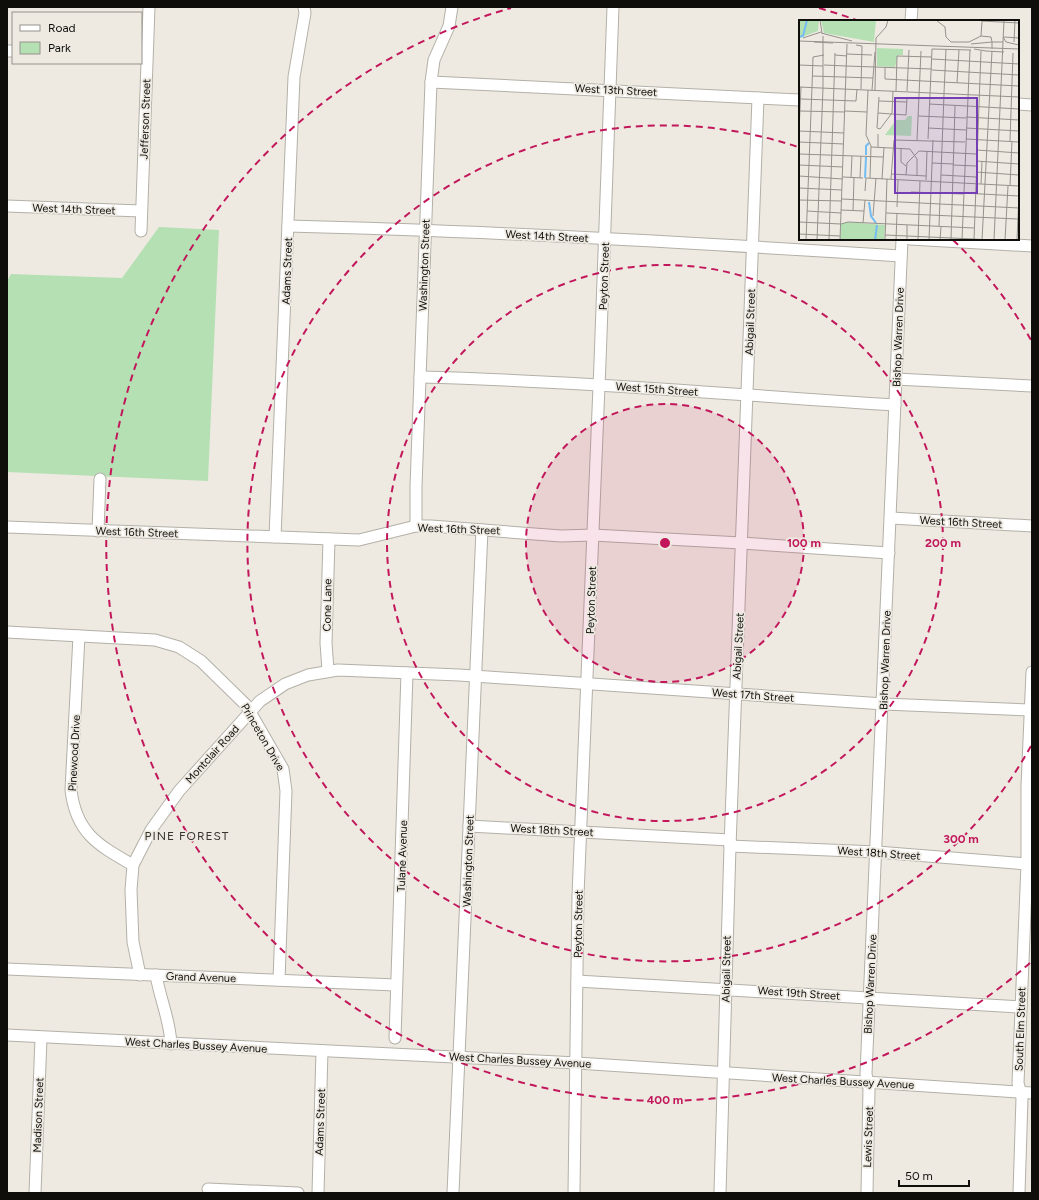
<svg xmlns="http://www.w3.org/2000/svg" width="1039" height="1200" font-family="Figtree,sans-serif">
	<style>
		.green { fill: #b5e0b3 }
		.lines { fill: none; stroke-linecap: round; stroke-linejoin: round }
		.minor-casing { stroke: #b3b0a7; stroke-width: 13 }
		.minor { stroke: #fff; stroke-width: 11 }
		.ring { fill: none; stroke: #c2185b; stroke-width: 2; stroke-dasharray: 7 5 }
		.labels { text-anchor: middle; stroke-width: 3.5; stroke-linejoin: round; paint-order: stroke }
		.street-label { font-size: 11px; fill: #0f0e0b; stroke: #eeeae2 }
		.neighbourhood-label { font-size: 12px; letter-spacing: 1px; fill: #36342d; stroke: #eeeae2 }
		.inset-river { fill: none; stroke: #74bdf2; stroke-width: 2 }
		.inset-road { fill: none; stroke: #95928c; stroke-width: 1 }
		.view { fill: #753eb4; fill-opacity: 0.15; stroke: #753eb4; stroke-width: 2 }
		.inset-edge { fill: none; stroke: #0f0e0b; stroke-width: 2 }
		.centre { fill: #c2185b; stroke: #eeeae2; stroke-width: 2 }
		.ring-label { font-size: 12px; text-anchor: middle; font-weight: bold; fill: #c2185b; stroke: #eeeae2; stroke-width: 3.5; stroke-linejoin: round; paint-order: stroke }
	</style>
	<rect width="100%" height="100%" fill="#eeeae2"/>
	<!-- green -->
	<polygon class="green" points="159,227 219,230 208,481 7,472 7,281 11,274 122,278"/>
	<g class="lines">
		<defs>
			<g id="minor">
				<polyline points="911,21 912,7"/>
				<polyline points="7,51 13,51"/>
				<polyline points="431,82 800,100"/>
				<polyline points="1018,104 1032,105"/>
				<polyline points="7,206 141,211"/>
				<path d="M288,226C493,231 697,243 901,256"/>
				<polyline points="141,231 149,7"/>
				<polyline points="910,239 1032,246"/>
				<path d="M420,377C578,381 737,395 895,405"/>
				<polyline points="896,379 1032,386"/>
				<polyline points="891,518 1032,526"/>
				<polyline points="416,526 416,486 431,82 434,60 449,26 452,7"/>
				<polyline points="7,527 359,540 416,526 431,526 561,536 593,535 741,543 889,553"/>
				<polyline points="98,531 100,479"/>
				<polyline points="275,537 294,77 305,13 304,7"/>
				<polyline points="7,632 155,640 179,647 201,661 246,705 283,769 286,791 279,980"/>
				<path d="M79,636L71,790C76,833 98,845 133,865"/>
				<polyline points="328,670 326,643 329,539"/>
				<polyline points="469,826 730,840"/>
				<polyline points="730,846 877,852 1027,864"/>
				<polyline points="7,969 396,985"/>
				<polyline points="140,975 133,942 131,890 133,865 151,830 179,791 260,701 285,684 308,675 338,670 459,675 884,704 1030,710"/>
				<path d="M156,975C160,999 170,1020 171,1044"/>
				<polyline points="577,981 1020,1007"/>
				<polyline points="7,1035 577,1063 1032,1093"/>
				<polyline points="395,1038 407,673"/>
				<polyline points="208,1189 298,1193"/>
				<polyline points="35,1193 41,1038"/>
				<polyline points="318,1193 322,1051"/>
				<polyline points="453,1193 482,530"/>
				<polyline points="574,1193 578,895 600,362 613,7"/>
				<polyline points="720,1193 730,846 758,98"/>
				<polyline points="867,1193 869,1088 866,1074 902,239"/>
				<polyline points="1019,1193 1022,1098 1018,1083 1027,864 1027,786 1032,672"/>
			</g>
		</defs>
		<!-- minor casing -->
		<use href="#minor" class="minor-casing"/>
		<!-- minor -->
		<use href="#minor" class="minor"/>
	</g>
	<!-- distance rings -->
	<circle cx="665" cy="543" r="139" fill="#c2185b" fill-opacity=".12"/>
	<g class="ring">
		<circle cx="665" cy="543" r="139"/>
		<circle cx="665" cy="543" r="278"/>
		<path d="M1031 746A418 418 0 1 1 798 147M953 240A418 418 0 0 1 1031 340"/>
		<path d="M1030 963A557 557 0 1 1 511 8M819 8A557 557 0 0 1 856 20"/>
	</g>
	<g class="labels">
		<!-- street labels -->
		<g class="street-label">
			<text transform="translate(616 90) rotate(3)" y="4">West 13th Street</text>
			<text transform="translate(145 119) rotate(-88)" y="4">Jefferson Street</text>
			<text transform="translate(74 209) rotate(2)" y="4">West 14th Street</text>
			<text transform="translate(547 236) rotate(3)" y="4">West 14th Street</text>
			<text transform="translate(424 265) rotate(-88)" y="4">Washington Street</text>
			<text transform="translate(287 271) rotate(-88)" y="4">Adams Street</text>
			<text transform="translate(604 276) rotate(-88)" y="4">Peyton Street</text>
			<text transform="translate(750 322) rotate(-88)" y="4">Abigail Street</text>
			<text transform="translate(898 337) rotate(-88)" y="4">Bishop Warren Drive</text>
			<text transform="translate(657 389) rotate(4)" y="4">West 15th Street</text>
			<text transform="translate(961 522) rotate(3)" y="4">West 16th Street</text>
			<text transform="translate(459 529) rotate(2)" y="4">West 16th Street</text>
			<text transform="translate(137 532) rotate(2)" y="4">West 16th Street</text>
			<text transform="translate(591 600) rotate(-88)" y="4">Peyton Street</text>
			<text transform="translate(327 605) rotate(-89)" y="4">Cone Lane</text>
			<text transform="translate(738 646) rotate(-87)" y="4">Abigail Street</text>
			<text transform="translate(885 660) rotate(-88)" y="4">Bishop Warren Drive</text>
			<text transform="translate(753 695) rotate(4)" y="4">West 17th Street</text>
			<text transform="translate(263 737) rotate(60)" y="4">Princeton Drive</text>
			<text transform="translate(74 753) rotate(-87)" y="4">Pinewood Drive</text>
			<text transform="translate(212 754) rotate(-48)" y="4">Montclair Road</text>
			<text transform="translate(552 830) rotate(3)" y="4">West 18th Street</text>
			<text transform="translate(879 853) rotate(4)" y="4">West 18th Street</text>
			<text transform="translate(402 856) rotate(-88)" y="4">Tulane Avenue</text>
			<text transform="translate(468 861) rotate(-88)" y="4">Washington Street</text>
			<text transform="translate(578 924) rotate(-89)" y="4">Peyton Street</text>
			<text transform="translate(726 969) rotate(-89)" y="4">Abigail Street</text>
			<text transform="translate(201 977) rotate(2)" y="4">Grand Avenue</text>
			<text transform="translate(870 984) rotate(-87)" y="4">Bishop Warren Drive</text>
			<text transform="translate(799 993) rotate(4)" y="4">West 19th Street</text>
			<text transform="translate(1020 1029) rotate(-88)" y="4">South Elm Street</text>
			<text transform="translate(196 1045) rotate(3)" y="4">West Charles Bussey Avenue</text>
			<text transform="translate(520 1060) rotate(3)" y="4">West Charles Bussey Avenue</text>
			<text transform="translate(843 1081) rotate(3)" y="4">West Charles Bussey Avenue</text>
			<text transform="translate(38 1115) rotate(-88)" y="4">Madison Street</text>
			<text transform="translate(320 1122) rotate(-88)" y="4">Adams Street</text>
			<text transform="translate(868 1137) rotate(-88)" y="4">Lewis Street</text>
		</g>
		<!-- neighbourhood labels -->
		<g class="neighbourhood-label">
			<text x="187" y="840">PINE FOREST</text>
		</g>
	</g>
	<!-- overview -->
	<g transform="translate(799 20)">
		<rect width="220" height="220" fill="#eeeae2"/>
		<path d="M0,0H20L19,11L0,18ZM22,0H77L75,22L25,13ZM78,28L104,29V35H99L96,47L78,46ZM109,96H113L112,116L86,115L97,100H106ZM48,202L86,205L85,220H41L42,204Z" fill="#b5e0b3"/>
		<path class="inset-river" d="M0,17L4,16L8,0M67,135V126L70,123M66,158L67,137M70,182L72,196L77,203M76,220L78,205"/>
		<path class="inset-road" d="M21,0L23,13M137,0L146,7L147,17L152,22H170L182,16L192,17L193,22M183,1L220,3M22,13L53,21M24,16V68M182,16L183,1M204,17L207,22L220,25M205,17L220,18M4,18L22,12M0,21L220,29M15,22L34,23M215,22L216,0M172,24L193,22M57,25L63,26L62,69M175,29L187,31M193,29V22H204M187,31L205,32M48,34L73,35M36,35L48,36M133,39L220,44M0,45L24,46M25,45L47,46M47,46L133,49M86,47V59L220,66M133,50L220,55M13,56L74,58M158,63L160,30M0,67L220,77M2,67L0,111L45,113M13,67L14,37L25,35M69,70L67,115L72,126L71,158M73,70L76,32M76,70L77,18L87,7L89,0M97,71L98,36L133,37M108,71L110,30M145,73L147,29M80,77L78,108L81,109L93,93L94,71M2,79L57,81L58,69M80,81L108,82M130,84L168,86M168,86L220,89M0,91L46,92M46,91L68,92M79,93L107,95M107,95L108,78M119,96L167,98M167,97L220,100M129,108L167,110M167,108L220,111M129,119L133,29L172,30M167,119L220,122M118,120L122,31M211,121L214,33M0,122L45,124M72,127L111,129L118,139V155M79,127V114M102,128V142L107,146M178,130L220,133M0,134L84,137M177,141L220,144M133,143L154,144M0,145L44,147M154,145L177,146M177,152L220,155M93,154L127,156M107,155L108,143L120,131L177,134M142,155L177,157M0,156L44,159M44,157L64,158M52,157L53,136M61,158L62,136M83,159L85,127M92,159L95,120L166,122M127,160L128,131M182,164L183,142M211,166L213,121M0,168L43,170M66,171L67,158L220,166M112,172L164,174M164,173L220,176M43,179L220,188M0,180L43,181M98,187L99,160M42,190L65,191M8,191L42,193M54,191L55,158M87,193L219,199M74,196L77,158M0,202L42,204L49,202L175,208M64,203L66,180M140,206L145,74M0,214L41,216M86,215L175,219M175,219L192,220M7,220L13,67M18,220L24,68M30,220L36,33M41,220L48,24M86,220L88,159M97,220L98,193M108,220V205M119,220L121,161M130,220L134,120M141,220L142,207M152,220L156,86M163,220L171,30M175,220L182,31M183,220L193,31M195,220L205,0M206,220L209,166M218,220L220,174"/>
		<path class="view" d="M96,78H178V173H96Z"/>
		<rect width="220" height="220" class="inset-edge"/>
	</g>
	<circle cx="665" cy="543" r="6" class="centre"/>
	<g class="ring-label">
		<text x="804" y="547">100 m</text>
		<text x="943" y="547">200 m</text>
		<text x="961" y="843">300 m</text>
		<text x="665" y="1104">400 m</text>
	</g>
	<!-- border -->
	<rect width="1039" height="1200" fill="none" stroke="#0f0e0b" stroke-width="16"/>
	<!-- legend -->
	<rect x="12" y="12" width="130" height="52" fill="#eeeae2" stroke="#95928c"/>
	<rect x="20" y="25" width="20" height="6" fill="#ffffff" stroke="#95928c"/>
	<text x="48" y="32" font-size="12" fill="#0f0e0b">Road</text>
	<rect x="20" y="42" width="20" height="12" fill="#b5e0b3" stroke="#95928c"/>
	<text x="48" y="52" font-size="12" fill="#0f0e0b">Park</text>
	<!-- scale -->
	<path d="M899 1180v6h70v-6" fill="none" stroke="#0f0e0b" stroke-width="2"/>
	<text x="905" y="1180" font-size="12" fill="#0f0e0b" stroke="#eeeae2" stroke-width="3" paint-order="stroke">50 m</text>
</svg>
